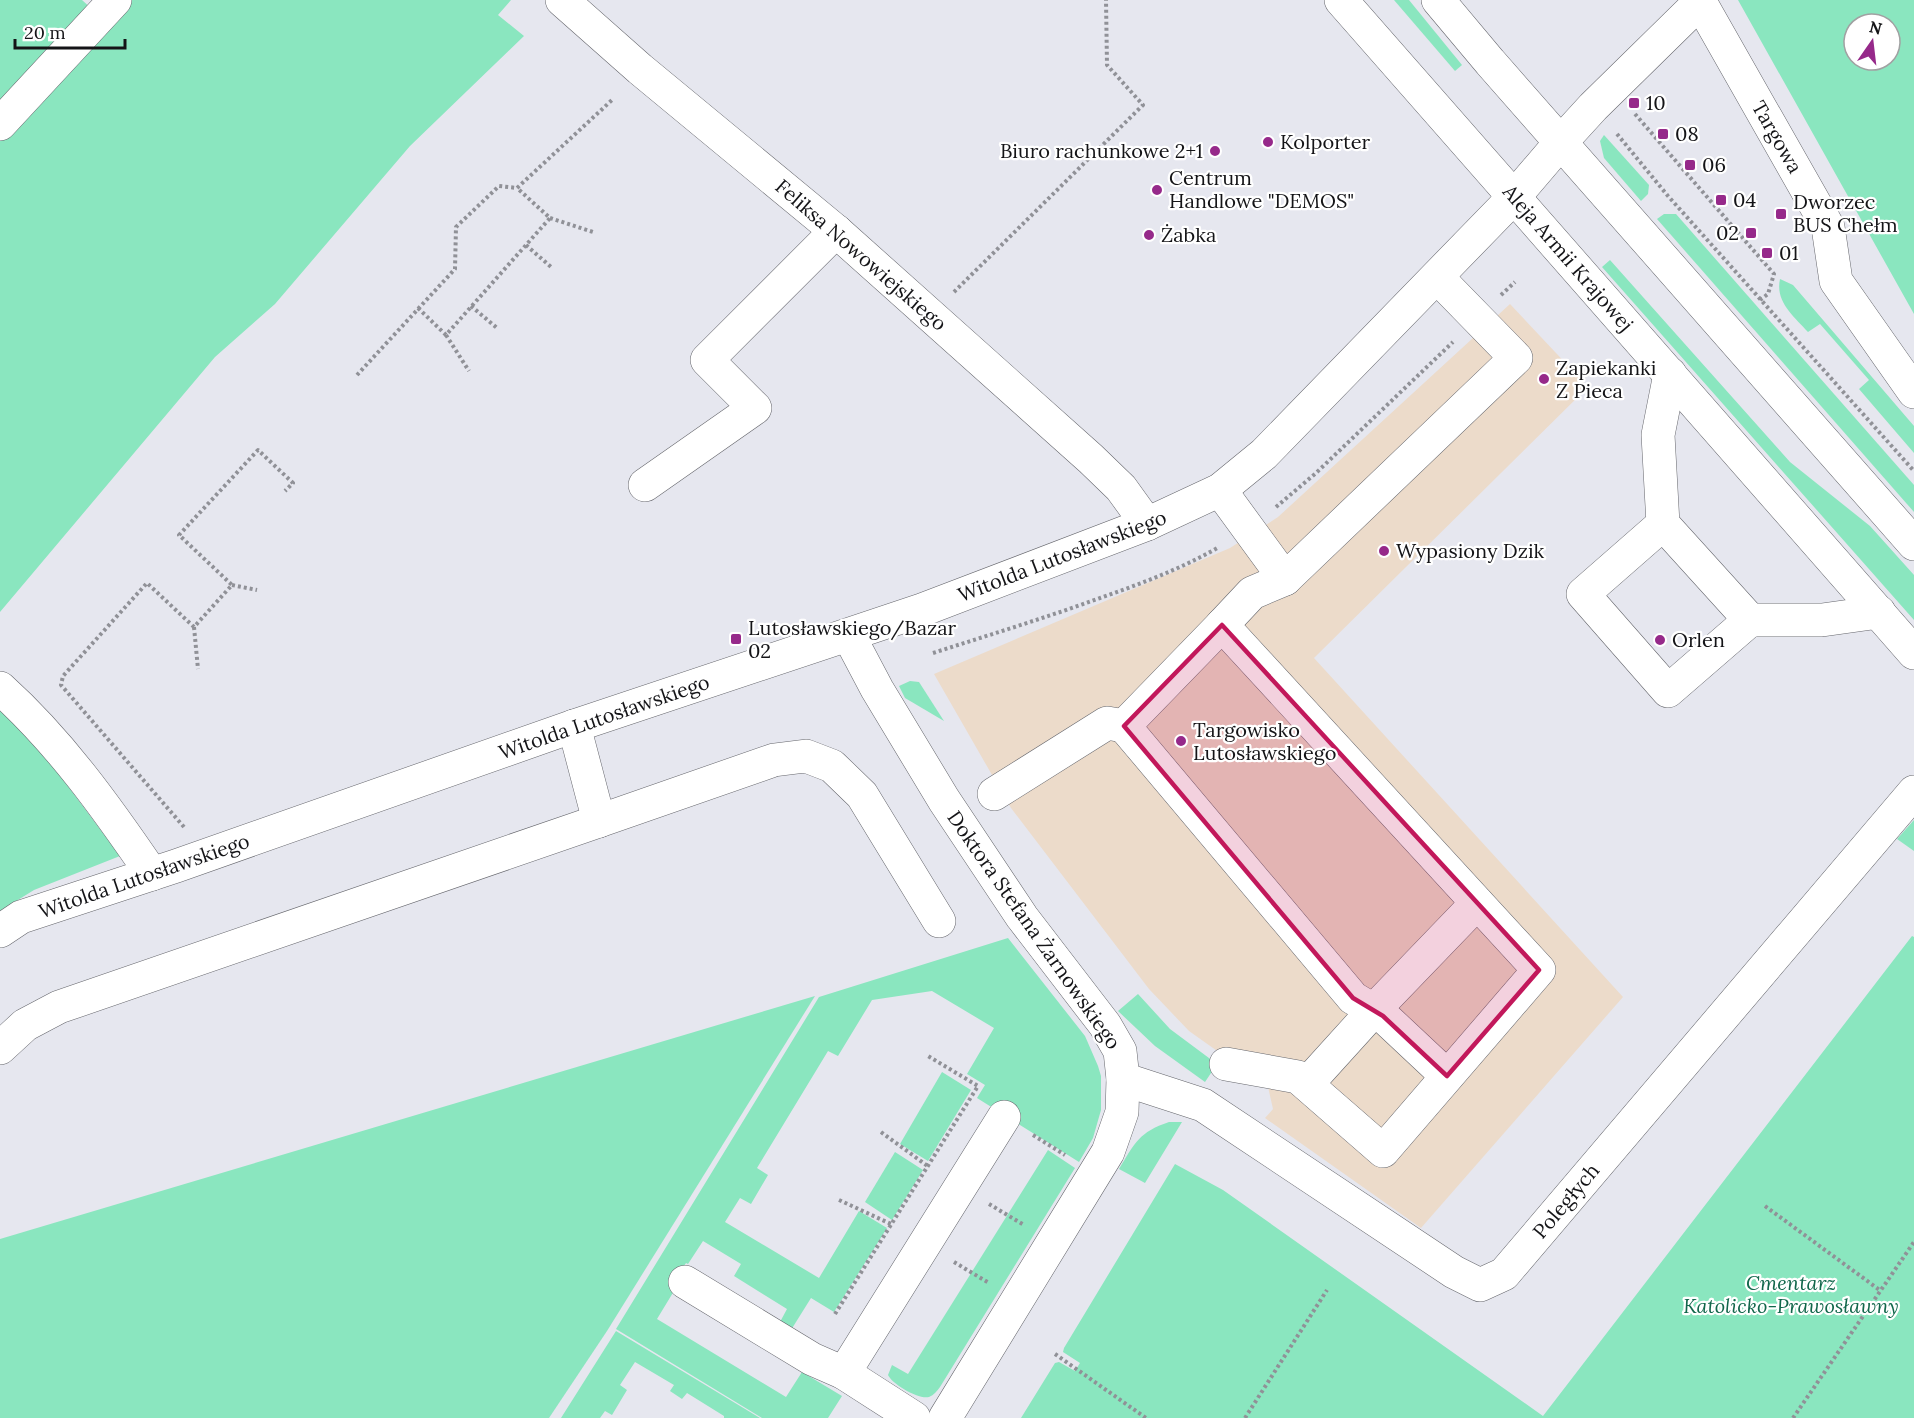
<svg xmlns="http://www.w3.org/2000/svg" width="1914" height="1418" font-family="Lora,serif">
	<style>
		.commercial { fill: #ecdbca }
		.green { fill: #8ae6bf; fill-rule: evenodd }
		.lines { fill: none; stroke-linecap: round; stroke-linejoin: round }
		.minor-casing { stroke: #65666c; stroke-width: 34 }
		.major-casing { stroke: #65666c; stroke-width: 34 }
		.path { stroke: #909197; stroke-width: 4; stroke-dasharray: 3 3; stroke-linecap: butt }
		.minor { stroke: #fff; stroke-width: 33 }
		.major { stroke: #fff; stroke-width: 33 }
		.marked { fill: #c2185b; fill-opacity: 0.2; stroke: #c2185b; stroke-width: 4.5; stroke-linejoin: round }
		.poi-dot { fill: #96298a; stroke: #fff; stroke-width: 2 }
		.labels { text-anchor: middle; stroke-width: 4.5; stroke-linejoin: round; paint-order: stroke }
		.poi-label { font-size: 20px; fill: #141417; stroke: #fff; text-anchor: start }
		.street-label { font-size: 20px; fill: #141417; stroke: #fff }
		.park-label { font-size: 20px; font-style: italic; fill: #11674b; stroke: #fff }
	</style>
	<rect width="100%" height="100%" fill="#e6e7ef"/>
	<!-- commercial -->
	<polygon class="commercial" points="1510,304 1588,387 1314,658 1623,997 1421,1228 1265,1118 1273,1109 1268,1087 1189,1031 1149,989 1011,808 934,674 1230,548 1278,517"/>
	<!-- green -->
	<g class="green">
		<polygon points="0,0 82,0 93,10 103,0 511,0 498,15 524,36 410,146 275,304 215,357 0,612"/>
		<polygon points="1394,0 1409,0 1462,65 1455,71"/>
		<path d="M1738,0H1914V314ZM1854,24H1890V60H1854Z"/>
		<polygon points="1604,135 1649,185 1648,194 1641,201 1604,158 1600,141"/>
		<polygon points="1664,214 1676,214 1914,485 1914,512 1657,219"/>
		<polygon points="1610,260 1790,462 1870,526 1914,575 1914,620 1602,267"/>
		<path d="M1780,279L1793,285L1914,426V453L1859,389L1869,380L1820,324L1808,332C1794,316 1775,302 1780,279Z"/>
		<polygon points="910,681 919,682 944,721 905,698 899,686"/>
		<polygon points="0,708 50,762 120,856 34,890 0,911"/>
		<polygon points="1914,820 1914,851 1897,839"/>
		<polygon points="1912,936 1914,937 1914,1418 1021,1418 1055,1363 1059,1362 1075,1371 1080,1363 1063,1352 1064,1348 1175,1164 1223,1190 1543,1416"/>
		<polygon points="1008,938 1085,1036 1098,1066 1101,1076 1101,1110 1093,1138 1079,1162 977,1098 985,1085 967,1074 994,1028 932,991 872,1000 838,1056 828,1051 757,1168 768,1175 751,1204 740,1198 725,1222 819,1278 859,1211 887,1228 834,1312 811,1298 791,1330 780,1322 787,1309 734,1276 741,1264 703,1241 688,1264 686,1263 670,1288 674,1291 657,1319 786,1397 802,1372 842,1396 828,1418 762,1418 616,1329 819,997"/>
		<polygon points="1138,994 1170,1029 1217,1064 1205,1082 1155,1046 1118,1011"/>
		<polygon points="815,996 607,1331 549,1418 0,1418 0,1239"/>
		<polygon points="942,1072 971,1090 928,1161 900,1144"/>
		<path d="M1169,1122H1182L1145,1183L1119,1169C1135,1143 1139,1132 1169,1122Z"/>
		<path d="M1048,1150L1075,1168L940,1387C937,1391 934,1395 929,1397C919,1400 892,1384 888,1375L892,1365L908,1374Z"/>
		<polygon points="895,1152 923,1170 892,1220 865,1202"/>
		<polygon points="616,1331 760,1418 724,1418 724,1416 687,1393 682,1399 670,1391 674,1385 635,1362 620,1385 627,1390 612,1415 605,1411 600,1418 561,1418"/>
	</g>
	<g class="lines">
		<defs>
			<g id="minor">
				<polyline points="562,0 640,69 836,231 1091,459 1121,488 1147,524"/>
				<polyline points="1699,0 1828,227 1836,281 1914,392"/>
				<polyline points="0,124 115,0"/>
				<polyline points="1670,374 1658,435 1663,524 1750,620 1822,620 1879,612"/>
				<polyline points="645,485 755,408 707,360 836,231"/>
				<polyline points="1220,490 1285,579 1516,358 1437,277"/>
				<polyline points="1663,524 1583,594 1668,691 1750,620"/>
				<polyline points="1222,625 1124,726 1353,998 1383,1016 1447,1076"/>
				<polyline points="849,636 877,689 944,800 1022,917 1105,1025 1120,1051 1123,1079 1122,1112 1108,1152 945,1418"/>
				<path d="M0,688C60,742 107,808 152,874"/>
				<polyline points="574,726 599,821 774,760 806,756 832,766 862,795 939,921"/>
				<polyline points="994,794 1107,723 1124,726"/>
				<polyline points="0,931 21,917 176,866 574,726 922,610 1147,524 1220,490 1264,454 1514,197 1561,142 1593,107 1700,2"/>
				<polyline points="0,1048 25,1025 59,1007 599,821"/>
				<polyline points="1226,1064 1298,1077 1383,1151 1539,970 1222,625 1252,593 1285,579"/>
				<polyline points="1123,1079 1203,1105 1454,1272 1480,1285 1504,1274 1914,792"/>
				<polyline points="1307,1084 1374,1010 1477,903"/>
				<polyline points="685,1282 812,1359 844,1373"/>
				<polyline points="914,1418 844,1373 1004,1117"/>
			</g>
			<g id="major">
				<polyline points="1341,0 1914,653"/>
				<polyline points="1438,0 1490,62 1914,544"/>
			</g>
		</defs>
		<!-- minor casing -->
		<use href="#minor" class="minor-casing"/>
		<!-- major casing -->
		<use href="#major" class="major-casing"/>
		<!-- path -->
		<g class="path">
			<polyline points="1635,114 1774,274 1768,294 1760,300"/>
			<polyline points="1617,134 1668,196 1914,471"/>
			<polyline points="550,218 593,232"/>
			<polyline points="526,245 551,267"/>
			<polyline points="954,292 1143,105 1107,65 1106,0"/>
			<polyline points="1501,295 1515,282"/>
			<polyline points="471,306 497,328"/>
			<polyline points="418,308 446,335 550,218 517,188"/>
			<polyline points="446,335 469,371"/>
			<polyline points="357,375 455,269 456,227 499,186 517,188 612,100"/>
			<polyline points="1276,507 1316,473 1453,342"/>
			<polyline points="232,585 257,590"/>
			<polyline points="194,627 198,669"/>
			<path d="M933,653C989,635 1045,618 1100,598C1140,584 1181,569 1219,547"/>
			<polyline points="184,827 61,685 63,676 147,583 194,627 232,585 179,535 258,450 293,483 285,491"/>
			<polyline points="881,1132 929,1167"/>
			<polyline points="1033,1135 1065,1155"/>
			<polyline points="839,1200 891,1224"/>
			<polyline points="989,1204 1024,1225"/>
			<polyline points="1765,1206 1881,1291"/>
			<polyline points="954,1262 989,1283"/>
			<polyline points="835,1314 978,1086 928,1056"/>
			<polyline points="1055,1354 1146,1418"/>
			<polyline points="1245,1418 1327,1290"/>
			<polyline points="1793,1418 1914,1242"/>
		</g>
		<!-- minor -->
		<use href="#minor" class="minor"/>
		<!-- major -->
		<use href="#major" class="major"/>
	</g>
	<!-- marked area -->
	<path class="marked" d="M1222,625L1539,970L1447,1076L1383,1016L1353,998L1124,726Z"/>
	<!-- markers -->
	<g class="poi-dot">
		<rect x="1628" y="97" width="12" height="12" rx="3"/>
		<rect x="1657" y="128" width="12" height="12" rx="3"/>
		<circle cx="1268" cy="142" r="6"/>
		<circle cx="1215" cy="151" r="6"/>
		<rect x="1684" y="159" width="12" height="12" rx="3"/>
		<circle cx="1157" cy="190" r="6"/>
		<rect x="1715" y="194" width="12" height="12" rx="3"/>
		<rect x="1775" y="208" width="12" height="12" rx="3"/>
		<rect x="1745" y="227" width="12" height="12" rx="3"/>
		<circle cx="1149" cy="235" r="6"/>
		<rect x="1761" y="247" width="12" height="12" rx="3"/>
		<circle cx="1544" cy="379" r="6"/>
		<circle cx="1384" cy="551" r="6"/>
		<rect x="730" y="633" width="12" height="12" rx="3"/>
		<circle cx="1660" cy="640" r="6"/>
		<circle cx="1181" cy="741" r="6"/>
	</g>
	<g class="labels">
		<!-- poi labels -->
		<g class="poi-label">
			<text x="1646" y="110">10</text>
			<text x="1675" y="141">08</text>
			<text x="1280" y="149">Kolporter</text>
			<text x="1203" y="158" text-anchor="end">Biuro rachunkowe 2+1</text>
			<text x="1702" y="172">06</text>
			<text x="1169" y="185">Centrum<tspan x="1169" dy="23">Handlowe "DEMOS"</tspan></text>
			<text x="1733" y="207">04</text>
			<text x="1793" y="209">Dworzec<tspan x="1793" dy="23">BUS Chełm</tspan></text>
			<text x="1739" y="240" text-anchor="end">02</text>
			<text x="1161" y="242">Żabka</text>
			<text x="1779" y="260">01</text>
			<text x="1556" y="375">Zapiekanki<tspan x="1556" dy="23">Z Pieca</tspan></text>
			<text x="1396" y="558">Wypasiony Dzik</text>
			<text x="748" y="635">Lutosławskiego/Bazar<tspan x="748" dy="23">02</tspan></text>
			<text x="1672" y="647">Orlen</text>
			<text x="1193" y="737">Targowisko<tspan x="1193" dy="23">Lutosławskiego</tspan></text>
		</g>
		<!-- street labels -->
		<g class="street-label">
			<text transform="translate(1777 137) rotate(60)" y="7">Targowa</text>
			<text transform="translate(861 255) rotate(41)" y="7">Feliksa Nowowiejskiego</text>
			<text transform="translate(1568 258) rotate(49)" y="7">Aleja Armii Krajowej</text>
			<text transform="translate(1062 556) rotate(-21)" y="7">Witolda Lutosławskiego</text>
			<text transform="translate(604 717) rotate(-19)" y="7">Witolda Lutosławskiego</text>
			<text transform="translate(144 876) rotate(-19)" y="7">Witolda Lutosławskiego</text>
			<text transform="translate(1034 930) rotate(55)" y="7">Doktora Stefana Żarnowskiego</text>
			<text transform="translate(1566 1201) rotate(-50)" y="7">Poległych</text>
		</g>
		<!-- park labels -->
		<g class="park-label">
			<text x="1791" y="1290">Cmentarz<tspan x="1791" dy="23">Katolicko-Prawosławny</tspan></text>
		</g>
	</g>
	<!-- north arrow -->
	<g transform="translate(1872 42) rotate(14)"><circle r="28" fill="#ffffff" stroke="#a1a1a2" stroke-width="1.5"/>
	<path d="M0-4.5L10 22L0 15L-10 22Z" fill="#96298a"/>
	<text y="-9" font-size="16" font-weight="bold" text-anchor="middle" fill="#141417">N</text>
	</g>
	<!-- scale -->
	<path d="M15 39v9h110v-9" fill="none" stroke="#141417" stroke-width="3"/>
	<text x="24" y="39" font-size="18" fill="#141417" stroke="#ffffff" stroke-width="4.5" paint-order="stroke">20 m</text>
</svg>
